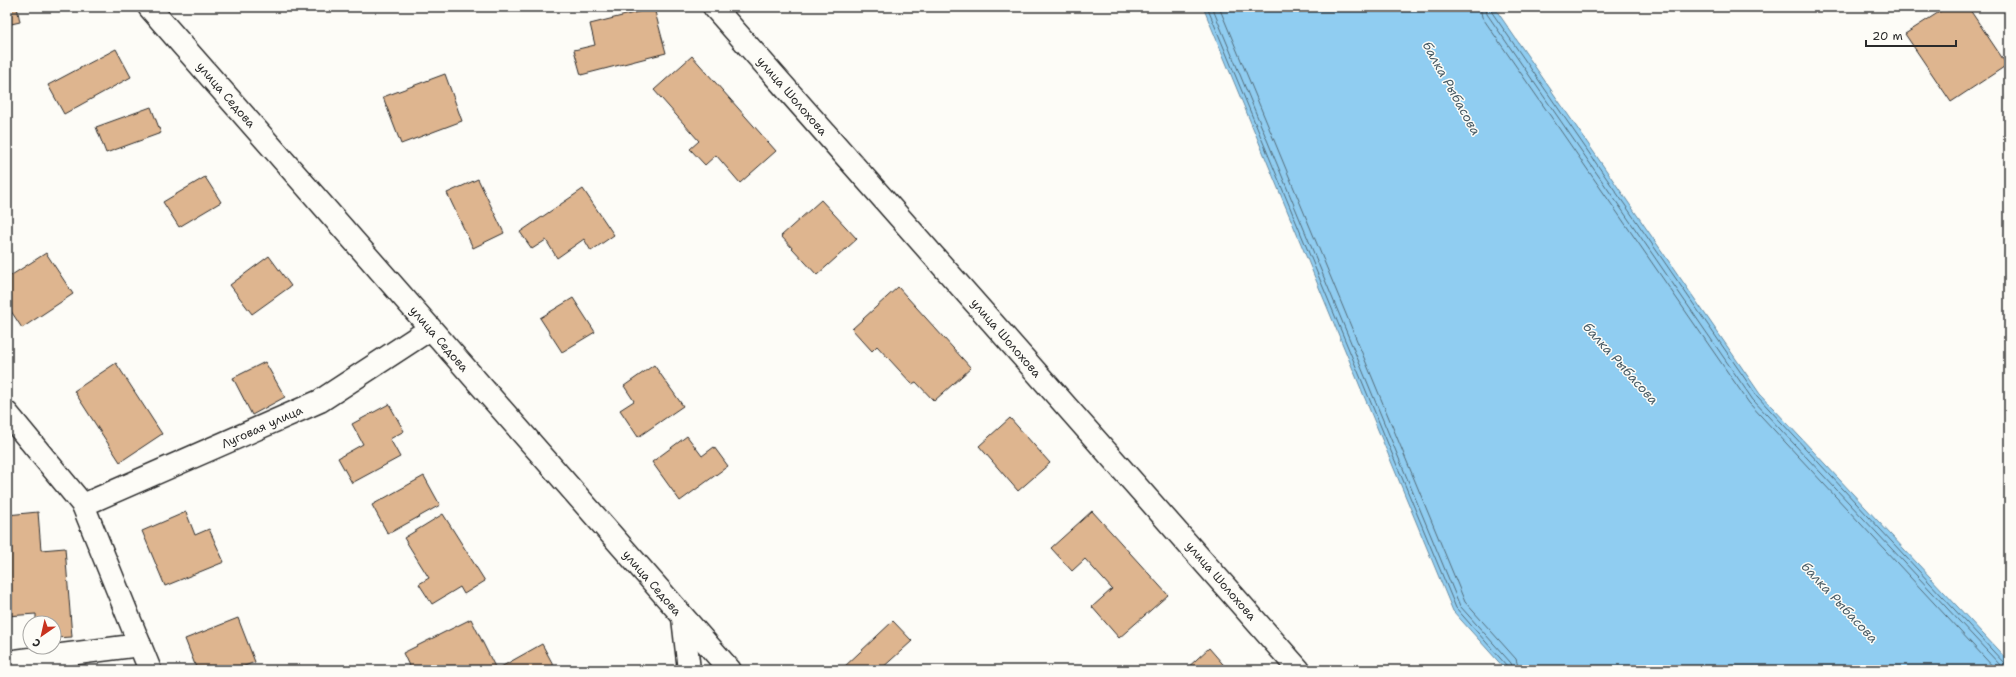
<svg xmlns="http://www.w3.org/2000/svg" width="2016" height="677" font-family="'Shantell Sans',sans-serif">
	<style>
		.water { fill: #90cdf1; stroke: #688ca2 }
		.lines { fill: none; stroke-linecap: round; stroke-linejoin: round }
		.shore { stroke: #536c7a; stroke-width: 1 }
		.building { fill: #deb58f; stroke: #2b2b2b }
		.minor-casing { stroke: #2b2b2b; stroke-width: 25 }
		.major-casing { stroke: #2b2b2b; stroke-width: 25 }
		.minor { stroke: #fdfcf7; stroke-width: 22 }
		.major { stroke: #fdfcf7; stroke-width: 22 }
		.labels { text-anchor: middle; stroke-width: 3; stroke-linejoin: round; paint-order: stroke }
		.street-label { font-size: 12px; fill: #2b2b2b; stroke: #fdfcf7 }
		.water-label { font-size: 13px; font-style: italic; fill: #495c66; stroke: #fdfcf7 }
	</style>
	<rect width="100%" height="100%" fill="#fdfcf7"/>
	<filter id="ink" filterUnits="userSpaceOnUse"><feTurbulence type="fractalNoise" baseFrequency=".025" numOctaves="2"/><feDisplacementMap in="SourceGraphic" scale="8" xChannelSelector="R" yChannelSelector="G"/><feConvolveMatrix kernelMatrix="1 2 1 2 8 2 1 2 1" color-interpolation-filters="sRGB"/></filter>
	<g filter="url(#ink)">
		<!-- water -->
		<polygon class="water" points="1203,7 1494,7 1760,394 2009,662 2009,670 1506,670 1453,611"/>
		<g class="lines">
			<!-- shore -->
			<g class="shore">
				<polyline points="1207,7 1456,608 1507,666 1508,670"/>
				<polyline points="1212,7 1460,606 1511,663 1513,670"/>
				<polyline points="1219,7 1465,602 1516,659 1519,670"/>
				<polyline points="1480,7 1482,17 1749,403 1996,670"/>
				<polyline points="1486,7 1487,14 1753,400 2001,666 2009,669"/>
				<polyline points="1491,7 1491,11 1757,396 2004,663 2009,664"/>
			</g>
		</g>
		<!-- building -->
		<g class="building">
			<polygon points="7,7 17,7 20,22 7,25"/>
			<polygon points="1947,7 1968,7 2007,65 1951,102 1905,34"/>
			<polygon points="654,8 666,53 581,75 574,50 595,45 590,24"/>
			<polygon points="116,49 131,77 64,114 48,85"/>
			<polygon points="692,56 776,151 740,183 716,155 705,165 690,149 699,141 654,90"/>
			<polygon points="445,74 462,121 401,144 383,97"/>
			<polygon points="151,107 161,133 106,153 96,127"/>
			<polygon points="205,177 221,202 179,227 163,202"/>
			<polygon points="478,179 504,233 473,248 447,193"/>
			<polygon points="583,189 614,235 591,251 584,239 557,258 546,240 532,249 520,232"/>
			<polygon points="821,200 857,239 817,275 781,236"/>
			<polygon points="46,253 73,294 22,328 7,305 7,278"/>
			<polygon points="269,256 291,286 252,314 230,285"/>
			<polygon points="898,287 971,368 934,401 916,382 912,384 877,346 872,351 852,329"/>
			<polygon points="573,298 595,332 562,352 540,318"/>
			<polygon points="265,362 285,397 252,415 233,378"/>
			<polygon points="116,363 162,434 120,462 74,391"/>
			<polygon points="654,365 683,406 638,437 620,410 634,401 624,386"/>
			<polygon points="389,404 404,431 390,439 400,457 352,483 338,458 363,444 352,424"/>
			<polygon points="1010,418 1050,463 1018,491 979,446"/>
			<polygon points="687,436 702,456 714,447 728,466 680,501 652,462"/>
			<polygon points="424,476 440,505 388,534 372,505"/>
			<polygon points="1092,511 1168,595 1119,638 1092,607 1112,589 1085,559 1072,571 1051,548"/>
			<polygon points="38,512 41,550 65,548 72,637 54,638 54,623 36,623 36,614 7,616 7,515"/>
			<polygon points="186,512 195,535 209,529 224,562 165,586 142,531"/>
			<polygon points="443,514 485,581 464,594 460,587 432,604 419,584 429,578 404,538"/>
			<polygon points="238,618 255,662 234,670 197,670 185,639"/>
			<polygon points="471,619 496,669 411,670 403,653"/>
			<polygon points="893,621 912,641 880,670 845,670 843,668"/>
			<polygon points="542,644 556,670 503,670 501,667"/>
			<polygon points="1209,648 1228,670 1185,670"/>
		</g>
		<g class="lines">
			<defs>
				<g id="minor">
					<polyline points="149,7 730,670"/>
					<polyline points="7,413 83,505 150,670"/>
					<polyline points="83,505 320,401 430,329"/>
					<polyline points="683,618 689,670"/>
					<polyline points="7,662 140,645"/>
				</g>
				<polyline id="major" points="714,7 1299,670"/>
			</defs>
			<!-- minor casing -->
			<use href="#minor" class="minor-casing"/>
			<!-- major casing -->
			<use href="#major" class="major-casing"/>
			<!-- minor -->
			<use href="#minor" class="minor"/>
			<!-- major -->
			<use href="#major" class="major"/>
		</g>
	</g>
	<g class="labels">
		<!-- street labels -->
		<g class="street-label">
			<text transform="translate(226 95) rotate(49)" y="4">улица Седова</text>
			<text transform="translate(792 96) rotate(49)" y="4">улица Шолохова</text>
			<text transform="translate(1006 338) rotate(49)" y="4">улица Шолохова</text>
			<text transform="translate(439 339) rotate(49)" y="4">улица Седова</text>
			<text transform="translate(262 427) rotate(-24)" y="4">Луговая улица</text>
			<text transform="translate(1221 581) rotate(49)" y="4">улица Шолохова</text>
			<text transform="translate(652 583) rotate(49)" y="4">улица Седова</text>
		</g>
		<!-- water labels -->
		<g class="water-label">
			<text transform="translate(1452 88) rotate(61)" y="5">балка Рыбасова</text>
			<text transform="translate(1621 363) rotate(48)" y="5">балка Рыбасова</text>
			<text transform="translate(1840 602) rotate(47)" y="5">балка Рыбасова</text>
		</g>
	</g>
	<!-- margin -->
	<rect width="2016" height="677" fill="none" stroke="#fdfcf7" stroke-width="24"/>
	<rect x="12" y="12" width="1992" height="653" fill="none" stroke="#2b2b2b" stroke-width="1.5" filter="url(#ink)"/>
	<!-- north arrow -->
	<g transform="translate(42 635) rotate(214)"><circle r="19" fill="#fdfcf7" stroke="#a9a8a5"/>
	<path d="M0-3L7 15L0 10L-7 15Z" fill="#c8321e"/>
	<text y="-6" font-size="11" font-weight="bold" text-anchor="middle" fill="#2b2b2b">С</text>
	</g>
	<!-- scale -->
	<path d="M1866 40v6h90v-6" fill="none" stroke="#2b2b2b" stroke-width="2"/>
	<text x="1872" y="40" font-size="12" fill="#2b2b2b" stroke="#fdfcf7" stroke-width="3" paint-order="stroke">20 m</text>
</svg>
